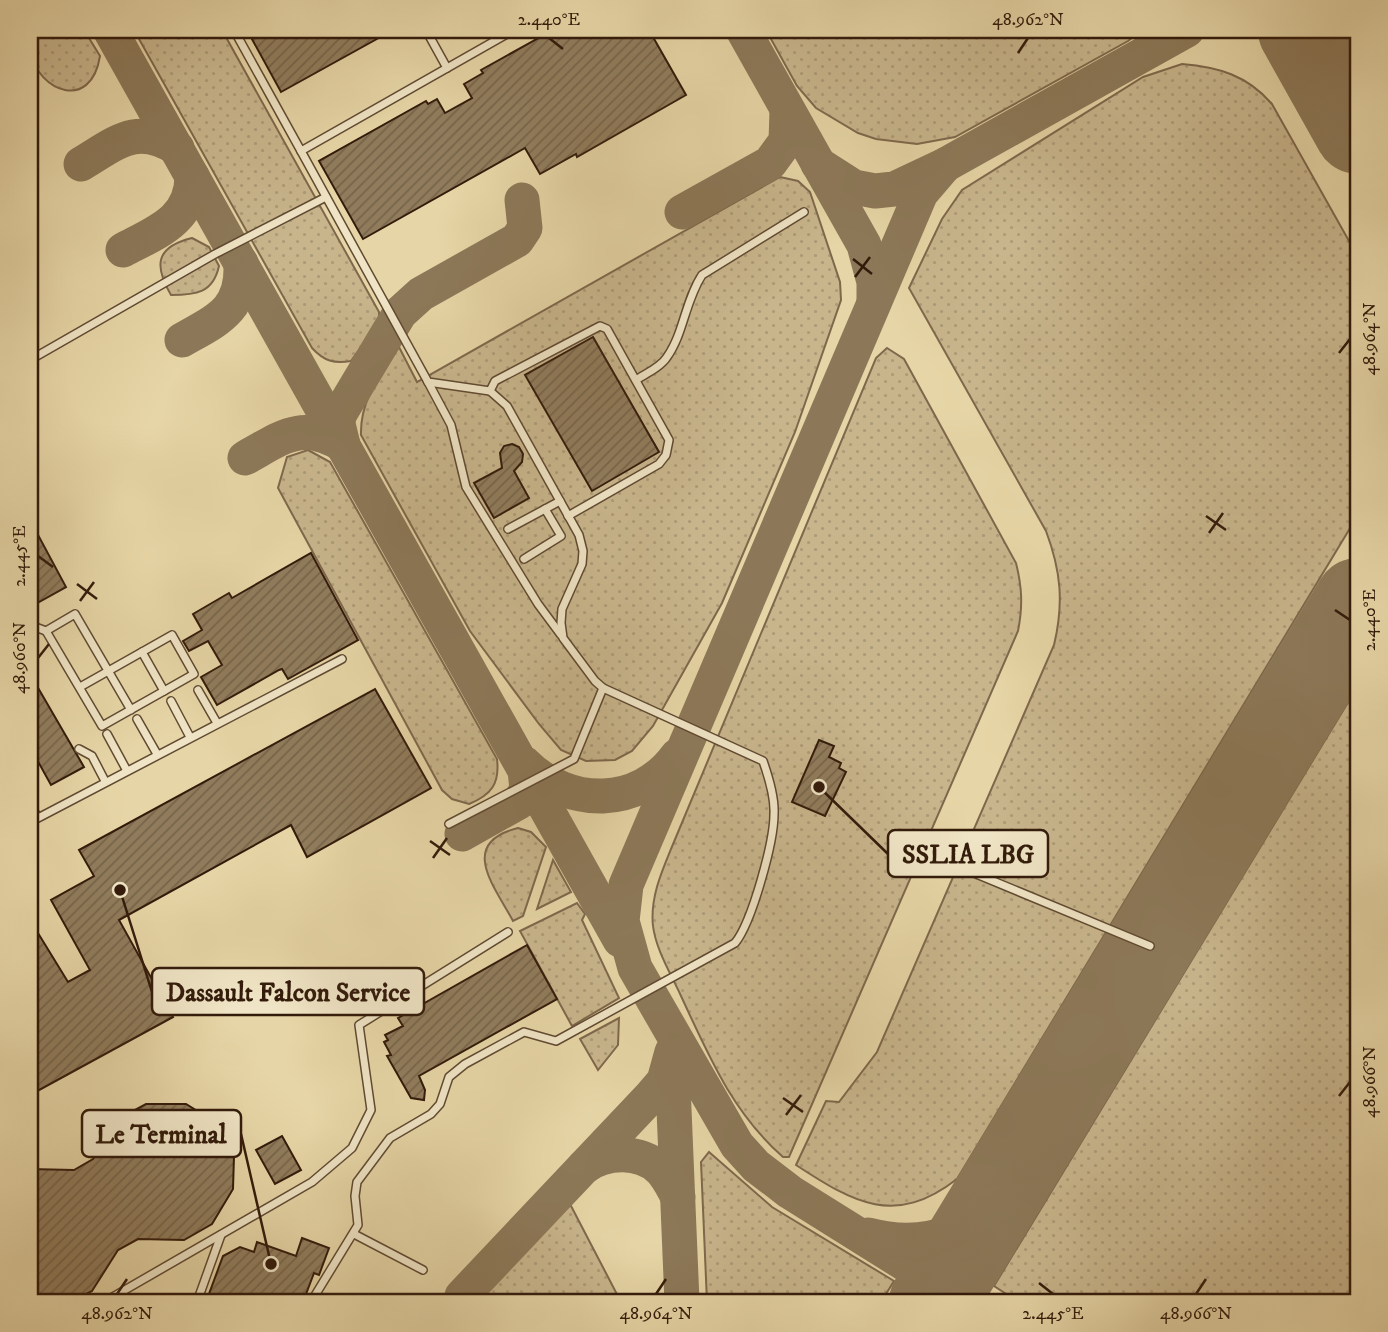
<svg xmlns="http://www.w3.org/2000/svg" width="1388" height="1332" font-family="'IM FELL DW Pica',serif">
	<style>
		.grass { fill: url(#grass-dots); stroke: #7e684c; stroke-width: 2 }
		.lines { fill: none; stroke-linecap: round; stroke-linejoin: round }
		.taxiway { stroke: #8c7858; stroke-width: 35 }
		.runway { stroke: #8c7858; stroke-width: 88 }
		.building { fill: url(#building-hatch); stroke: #331b0b; stroke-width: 2 }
		.service-casing { stroke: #604a32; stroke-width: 10 }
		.service { stroke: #efe4c5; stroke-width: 7 }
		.ticks { fill: none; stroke: #331b0b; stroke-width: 2.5 }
		.leader { fill: none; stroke: #331b0b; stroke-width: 2.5 }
		.callout-dot { fill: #331b0b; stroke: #efe4c5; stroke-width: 2.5 }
		.callout { fill: #efe4c5; stroke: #331b0b; stroke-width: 2.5 }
		.callout-label { font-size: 26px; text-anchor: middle; font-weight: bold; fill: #331b0b }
		.neatline { fill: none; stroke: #331b0b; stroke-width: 2.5 }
		.ticks-label { font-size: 18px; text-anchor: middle; fill: #331b0b }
	</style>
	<defs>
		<pattern id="grass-dots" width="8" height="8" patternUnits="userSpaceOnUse" patternTransform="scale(1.75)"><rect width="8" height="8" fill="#c8b58c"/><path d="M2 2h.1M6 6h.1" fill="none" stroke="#ac9b77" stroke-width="1.8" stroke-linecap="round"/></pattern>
		<pattern id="building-hatch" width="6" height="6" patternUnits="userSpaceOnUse" patternTransform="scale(1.75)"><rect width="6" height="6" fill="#907c5c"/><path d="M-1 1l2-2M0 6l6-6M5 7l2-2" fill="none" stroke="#76654a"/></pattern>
	</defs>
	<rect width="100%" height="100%" fill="#e6d5a6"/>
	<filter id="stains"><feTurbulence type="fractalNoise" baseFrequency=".00286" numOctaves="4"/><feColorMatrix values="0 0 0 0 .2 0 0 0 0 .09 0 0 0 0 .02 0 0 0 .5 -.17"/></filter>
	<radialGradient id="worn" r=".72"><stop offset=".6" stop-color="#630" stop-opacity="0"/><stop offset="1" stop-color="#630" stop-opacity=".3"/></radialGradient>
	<!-- grass -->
	<g class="grass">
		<path d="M30,30H84L100,56C91,112 39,92 30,52C28,45 30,36 30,30Z"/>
		<path d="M134,30H222L379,312V322L351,361C334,364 324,361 312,348Z"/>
		<polygon points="766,30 1143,30 1128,41 955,137 917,144 876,139 858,133 816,108 797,86"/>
		<path d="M1182,64C1218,67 1247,75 1272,104L1358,257V515L957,1179C895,1227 854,1203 796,1165L826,1101L839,1102L877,1052L1054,645C1064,603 1061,571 1046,531L909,288L942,219L962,190L1143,77Z"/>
		<path d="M780,177L798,181L810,192L840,282L841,300L795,432L722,603L653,726L632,751L615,760L586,761L561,750L539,724L470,631L361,435C360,399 380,376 399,347L417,382Z"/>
		<path d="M192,238L209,247L219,266C213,293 196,295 171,295C154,266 155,247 192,238Z"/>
		<path d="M887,348L904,359L1016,563C1022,587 1023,606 1018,631L789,1157H783C732,1112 709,1056 681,996C671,974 656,950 653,926C650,899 661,873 671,849L876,358Z"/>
		<path d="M308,450L330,462L497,759C500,784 491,795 469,804L452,799L442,790L278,488L287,457Z"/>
		<polygon points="1358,686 1358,1302 1017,1301 994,1286"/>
		<path d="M518,828L531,832L546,847L523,916L513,921C495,887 457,843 518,828Z"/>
		<polygon points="553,860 571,892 537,909"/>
		<polygon points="577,903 585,914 582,920 619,998 572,1026 520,931"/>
		<polygon points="619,1018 618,1045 598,1070 580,1039"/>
		<polygon points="709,1152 772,1207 894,1281 881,1302 735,1302 732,1299 730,1302 707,1302 701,1162"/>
		<polygon points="570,1204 621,1302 475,1302"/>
	</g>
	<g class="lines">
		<!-- taxiway -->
		<g class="taxiway">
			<polyline points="110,30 620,940"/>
			<polyline points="743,30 864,245 874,282 874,302"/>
			<polyline points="1275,30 1300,46 1328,76"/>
			<path d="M81,164C118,142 136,123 177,148"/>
			<polyline points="818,164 854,187 875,191 894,189 945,165 1187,30"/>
			<polyline points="945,165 921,193 626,885 622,921 635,968 737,1145 756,1166 790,1192 942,1287 972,1302"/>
			<polyline points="682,212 770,163 786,141 787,111"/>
			<path d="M123,250C157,232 192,220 192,176"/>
			<path d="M182,340C219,319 243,310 241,263"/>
			<polyline points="343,445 338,424 339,415 400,313 421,294 517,240 525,228 522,200"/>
			<path d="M245,458C283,437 301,420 343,445"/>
			<path d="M525,764C569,808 639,808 677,756"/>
			<polyline points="462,834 519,802 527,790 525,769"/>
			<polyline points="672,1061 682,1302"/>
			<path d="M584,1167C606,1151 640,1150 660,1169C668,1177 673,1188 678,1197"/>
			<path d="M868,1235C914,1247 956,1239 991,1206"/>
			<polyline points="462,1296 652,1095 664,1081 672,1052"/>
		</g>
		<!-- runway -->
		<g class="runway">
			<polyline points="1302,30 1358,130"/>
			<polyline points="933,1302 1358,602"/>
		</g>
	</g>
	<!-- building -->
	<g class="building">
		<polygon points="247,30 393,30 281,92"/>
		<polygon points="553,30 649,30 686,95 577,157 576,154 540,174 525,148 363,239 319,161 426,101 428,104 437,99 445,113 472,98 464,84 483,73 481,70"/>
		<polygon points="593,337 659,452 592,491 525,375"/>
		<polygon points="512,444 519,447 523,454 522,462 514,471 529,498 494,518 474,483 502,468 500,453 504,446"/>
		<polygon points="30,520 66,587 30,607"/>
		<polygon points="311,553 358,640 288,679 282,669 279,670 217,705 201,677 222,665 208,641 189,651 183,641 202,630 193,614 229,593 232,598"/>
		<polygon points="30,674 84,767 51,785 30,747"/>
		<polygon points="375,689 431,788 307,857 291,825 119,920 173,1017 30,1095 30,1003 37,999 30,986 30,966 38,962 30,946 30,920 68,982 90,970 51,900 94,876 79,850"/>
		<polygon points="819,740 834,746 829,757 841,763 839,768 846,772 825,816 792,802"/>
		<polygon points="527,945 557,999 419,1076 425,1090 424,1100 411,1098 387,1056 391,1055 384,1042 388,1040 385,1035 403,1026 398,1018"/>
		<polygon points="146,1104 186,1104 215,1122 234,1156 233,1189 212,1224 184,1240 138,1239 118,1250 92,1291 71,1302 30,1302 30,1169 74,1170 93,1159 118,1119"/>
		<polygon points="282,1136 301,1170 275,1184 256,1150"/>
		<polygon points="302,1238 329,1248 319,1275 314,1273 303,1302 206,1302 223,1256 240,1247 254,1252 257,1242 296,1256"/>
	</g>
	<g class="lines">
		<defs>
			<g id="service">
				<polyline points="234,30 301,151"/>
				<polyline points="426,30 447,68"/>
				<polyline points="30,360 215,254 326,197"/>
				<path d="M636,380C645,374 661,367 667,357C684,333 685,301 702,275L804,212"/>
				<polyline points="428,382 451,425 466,487 538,604 561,635"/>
				<polyline points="490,391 495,381 600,326 607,329 669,440 666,455 659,464 568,516"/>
				<polyline points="508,529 560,501"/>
				<polyline points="524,559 561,536 545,509"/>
				<polyline points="30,625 46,631"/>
				<polyline points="142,652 172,635 194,674 164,691"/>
				<polyline points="80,687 142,652 164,691 102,726 46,631 75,614 131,710"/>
				<polyline points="198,690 217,723"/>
				<polyline points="171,701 190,737"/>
				<polyline points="137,719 157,754"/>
				<polyline points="107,734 126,769"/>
				<polyline points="79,749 92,756 105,781"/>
				<polyline points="30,804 38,818 342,659"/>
				<polyline points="449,824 574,759 603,688"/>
				<polyline points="940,859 1150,946"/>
				<polyline points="354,1234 423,1270"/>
				<polyline points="104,1302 312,1182 352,1148 371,1110 359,1025 508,932"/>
				<polyline points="197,1302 221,1235"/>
				<path d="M311,1302L358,1225L355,1196L357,1182L390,1138L431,1114L440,1104L449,1077L465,1064L524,1032L556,1041L735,943C752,922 774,842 774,814C775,797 769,778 763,761L603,688L595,681L563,638L561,623L562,609L582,564L583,551L579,535L507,406L490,391L428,382L301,151L514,30"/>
			</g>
		</defs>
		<!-- service casing -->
		<use href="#service" class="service-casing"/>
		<!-- service -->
		<use href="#service" class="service"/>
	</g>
	<!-- ticks -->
	<path class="ticks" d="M549,38L563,49M1018,53L1028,38M853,259L872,274M855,277L870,257M1339,353L1350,339M1206,516L1226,530M1209,533L1223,513M38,556L53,567M77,584L97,599M80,601L94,582M1335,610L1350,620M38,658L49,644M430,841L450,855M433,858L447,838M1339,1096L1350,1082M783,1098L803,1112M786,1115L801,1095M1039,1283L1053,1294M117,1294L127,1279M656,1294L666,1279M1196,1294L1206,1279"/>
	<!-- callouts -->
	<path class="leader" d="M819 787L888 854M120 890L152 992M271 1264L241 1134"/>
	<g class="callout-dot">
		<circle cx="819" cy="787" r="7"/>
		<circle cx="120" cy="890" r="7"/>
		<circle cx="271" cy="1264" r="7"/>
	</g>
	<g class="callout">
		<rect x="888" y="830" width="160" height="47" rx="7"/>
		<rect x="152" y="968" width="272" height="47" rx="7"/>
		<rect x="82" y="1110" width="159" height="47" rx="7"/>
	</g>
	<g class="callout-label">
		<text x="968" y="863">SSLIA LBG</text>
		<text x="288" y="1001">Dassault Falcon Service</text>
		<text x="161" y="1143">Le Terminal</text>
	</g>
	<!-- margin -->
	<rect width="1388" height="1332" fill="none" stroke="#e6d5a6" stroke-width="77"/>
	<rect x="38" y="38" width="1312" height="1256" class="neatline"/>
	<g class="ticks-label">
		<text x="549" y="25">2.440°E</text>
		<text x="1028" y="25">48.962°N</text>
		<text transform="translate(1369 339) rotate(-90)" y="6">48.964°N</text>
		<text transform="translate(19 556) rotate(-90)" y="6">2.445°E</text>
		<text transform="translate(1369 620) rotate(-90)" y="6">2.440°E</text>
		<text transform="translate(19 658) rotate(-90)" y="6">48.960°N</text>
		<text transform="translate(1369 1082) rotate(-90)" y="6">48.966°N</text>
		<text x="117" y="1319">48.962°N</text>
		<text x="656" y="1319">48.964°N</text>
		<text x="1053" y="1319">2.445°E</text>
		<text x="1196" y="1319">48.966°N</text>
	</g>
	<rect width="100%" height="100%" filter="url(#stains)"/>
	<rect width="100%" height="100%" fill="url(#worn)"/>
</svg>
